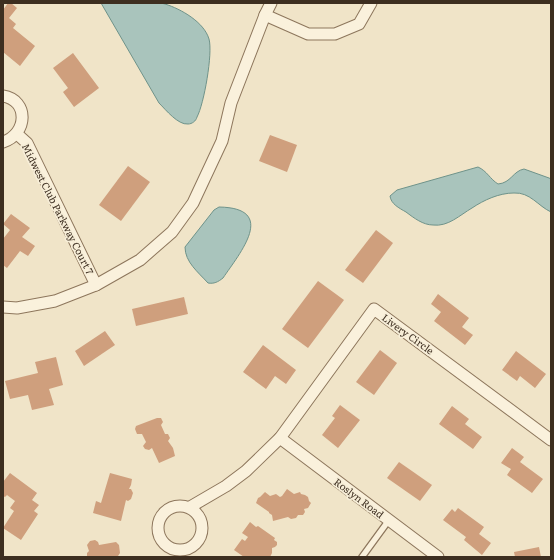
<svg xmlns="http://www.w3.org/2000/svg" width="554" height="560" font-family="Literata,serif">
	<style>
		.water { fill: #a9c4bc; stroke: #6f938a }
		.building { fill: #cf9f7d }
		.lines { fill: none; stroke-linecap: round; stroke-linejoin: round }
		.lane-casing { stroke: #8d765c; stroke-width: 8 }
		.street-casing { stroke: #8d765c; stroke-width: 13 }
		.lane { stroke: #faf1dc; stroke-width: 5.5 }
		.street { stroke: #faf1dc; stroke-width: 11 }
		.labels { text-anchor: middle; stroke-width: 3.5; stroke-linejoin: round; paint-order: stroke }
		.street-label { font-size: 10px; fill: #3d2e20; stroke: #f7eed8 }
	</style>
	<rect width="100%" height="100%" fill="#f0e4c8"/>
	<!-- water -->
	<g class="water">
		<path d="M101,3C116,3 132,3 147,3C153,3 160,2 165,4C181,9 204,22 209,39C213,53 204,104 197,117C196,121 192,124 188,124C178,125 166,110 159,103Z"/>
		<path d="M478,167C487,171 490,179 498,184C511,183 513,171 524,169L549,178L551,179V212C538,206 530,192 514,193C499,193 484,200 472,208C460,215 448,227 433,225C423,225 414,218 406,212C399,208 391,204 390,196L397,190Z"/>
		<path d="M219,207C278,208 240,253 223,278C218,282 214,284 208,283C198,272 185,262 185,247L214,210Z"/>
	</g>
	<!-- building -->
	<g class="building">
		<polygon points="8,3 11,3 17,8 9,18 16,24 13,28 35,46 20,66 3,52 3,10"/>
		<polygon points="73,53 99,88 74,107 63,92 68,88 53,68"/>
		<polygon points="270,135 297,145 287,172 259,161"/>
		<polygon points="128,166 150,182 121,221 99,205"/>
		<polygon points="11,214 30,228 22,237 35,246 28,256 20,251 7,268 3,265 3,239 10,230 3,224"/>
		<polygon points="376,230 393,243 363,283 345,270"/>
		<polygon points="318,281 344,300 308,348 282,329"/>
		<polygon points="438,294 469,318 462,327 473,335 465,345 434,321 441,312 431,304"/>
		<polygon points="184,297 188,314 136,326 132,309"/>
		<polygon points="105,331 115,345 84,366 75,351"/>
		<polygon points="263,345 296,370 286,384 275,376 266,389 243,372"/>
		<polygon points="380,350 397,363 374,395 356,382"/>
		<polygon points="516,351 546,374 535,388 520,376 517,381 502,370"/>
		<polygon points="56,357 63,385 49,389 54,405 32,410 28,395 10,399 5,381 38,373 35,362"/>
		<polygon points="340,405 360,420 338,448 322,435 335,418 332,416"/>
		<polygon points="452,406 469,419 465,424 482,437 473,449 439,424"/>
		<polygon points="157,418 161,418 163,422 161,425 165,434 168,434 170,438 168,441 173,448 175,456 159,463 152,448 149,450 145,449 143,446 146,442 142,434 137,434 135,429 136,426"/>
		<polygon points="512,448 524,457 520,462 543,479 532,493 507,475 511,469 501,463"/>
		<polygon points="399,462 432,485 420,501 387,478"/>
		<polygon points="10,473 37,493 32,500 39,505 34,511 38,514 21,540 3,528 14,511 10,508 15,501 7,495 5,497 3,496 3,482"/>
		<polygon points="110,473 132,479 131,485 129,489 131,489 133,493 131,499 128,501 126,500 121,521 93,513 96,501 101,503"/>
		<polygon points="287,489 294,494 300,492 301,494 305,495 308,497 309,501 311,503 308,508 304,509 305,512 303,515 298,515 296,518 291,519 288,517 273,521 272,515 269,513 269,512 256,503 258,498 260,497 265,492 270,496 276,494 280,497 282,496"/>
		<polygon points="458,508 484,527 479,534 491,543 482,555 464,540 466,537 443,520 452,509 455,512"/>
		<polygon points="250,522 256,527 258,526 275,538 274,540 277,542 277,545 275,547 272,548 272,553 270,557 244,557 234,550 242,539 245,541 248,537 242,533"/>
		<polygon points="95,540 98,542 99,545 116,542 119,545 120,553 118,556 112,557 87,557 87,553 89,551 87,545 90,541"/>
		<polygon points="539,547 541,557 515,557 514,552"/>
	</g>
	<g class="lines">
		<defs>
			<polyline id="lane" points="362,557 389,520"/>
			<g id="street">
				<polyline points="265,15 308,34 335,34 359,24 371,3"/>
				<path d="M3,96C29,100 28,134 3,142"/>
				<polyline points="17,134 27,143 96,285"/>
				<polyline points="3,307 17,308 55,301 96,285 140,260 172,232 193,203 222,141 231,103 265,15 271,3"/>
				<polyline points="280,438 438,557"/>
				<circle cx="180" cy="528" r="22"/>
				<polyline points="190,507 226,486 246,471 280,438 374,309 551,440"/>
			</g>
		</defs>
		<!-- lane casing -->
		<use href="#lane" class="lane-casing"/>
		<!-- street casing -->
		<use href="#street" class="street-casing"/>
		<!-- lane -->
		<use href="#lane" class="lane"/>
		<!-- street -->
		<use href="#street" class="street"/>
	</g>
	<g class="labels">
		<!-- street labels -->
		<g class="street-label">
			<text transform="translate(58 209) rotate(63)" y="4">Midwest Club Parkway Court 7</text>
			<text transform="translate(408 334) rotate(36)" y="4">Livery Circle</text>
			<text transform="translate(359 498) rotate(37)" y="4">Roslyn Road</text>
		</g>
	</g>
	<!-- border -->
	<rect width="554" height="560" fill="none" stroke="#3d2e20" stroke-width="8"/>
</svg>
